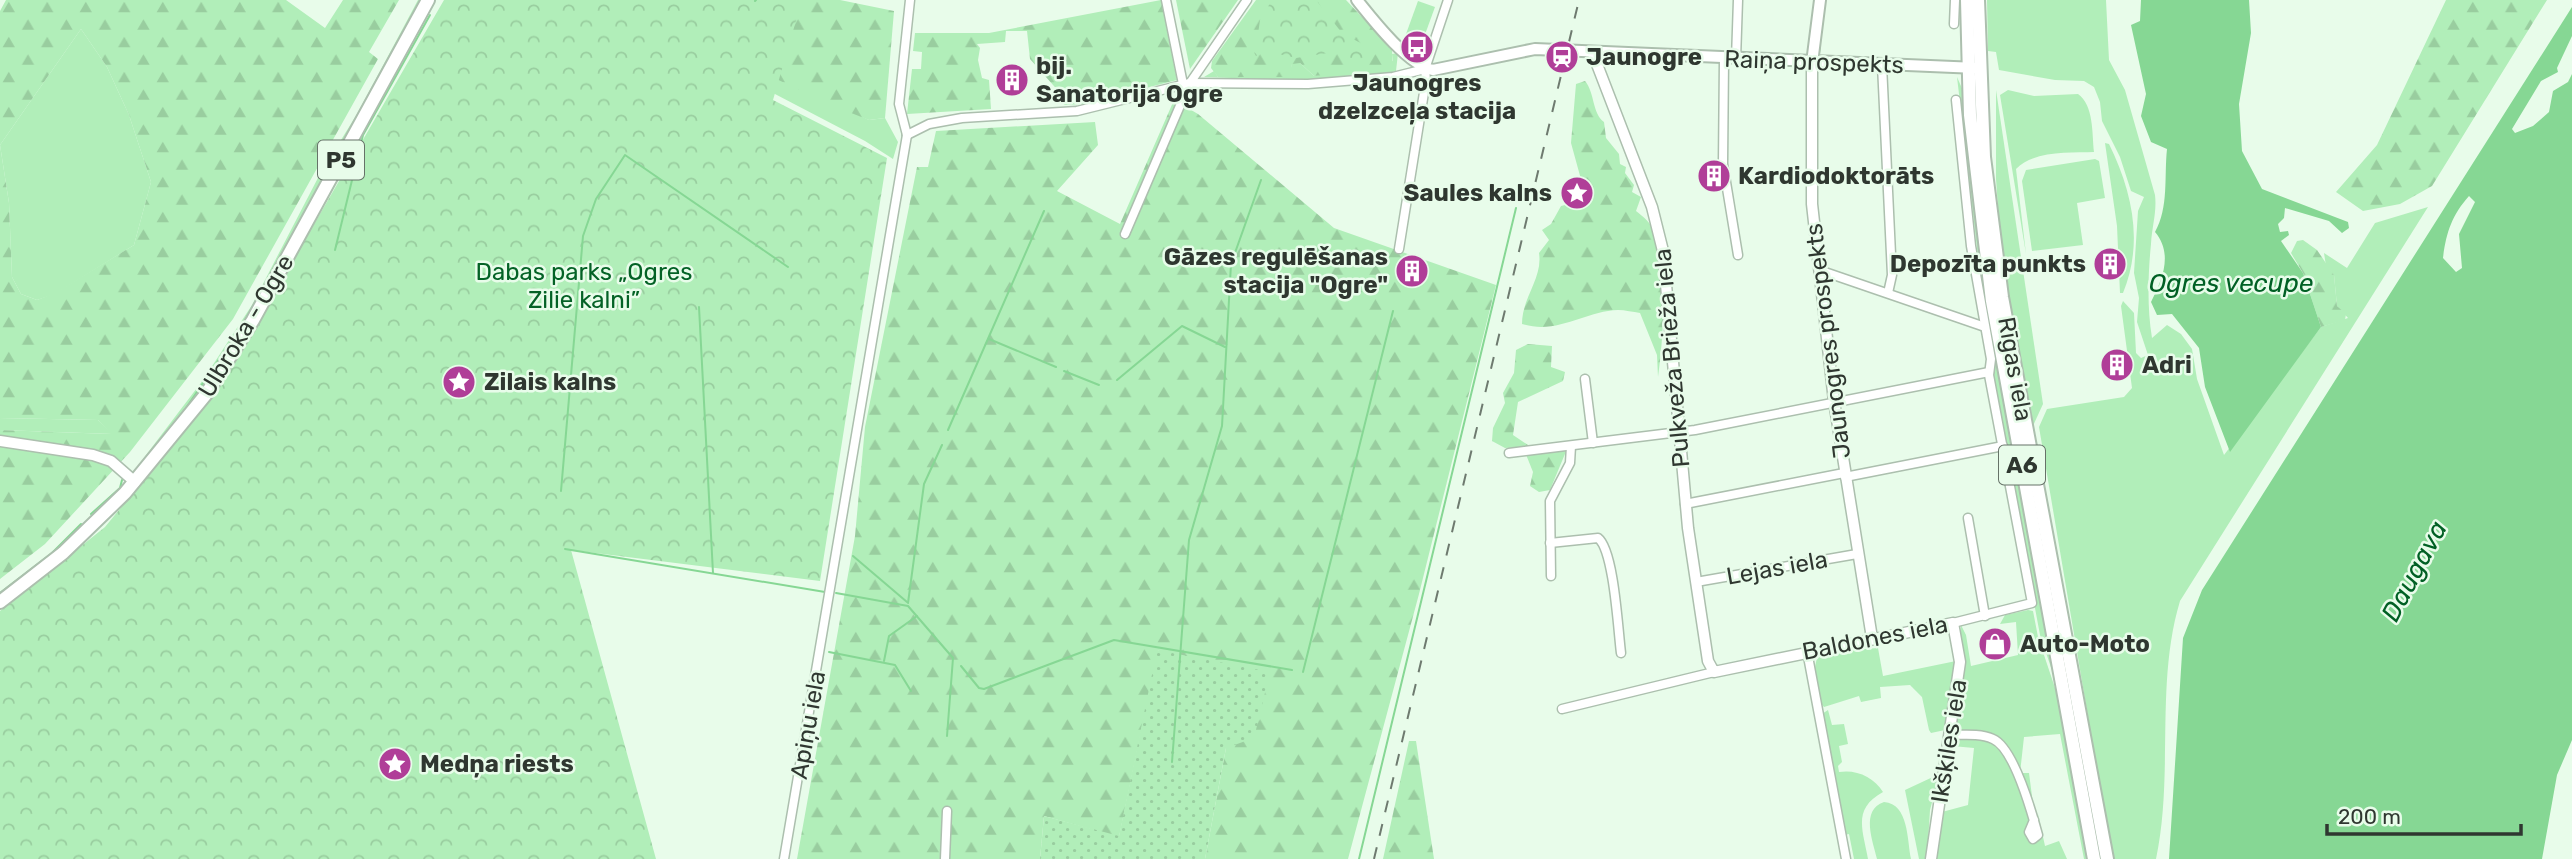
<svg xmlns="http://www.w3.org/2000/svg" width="2572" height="859" font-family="Rubik,sans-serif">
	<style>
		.grass { fill: #b1eeb9 }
		.forest { fill: url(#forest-firs); fill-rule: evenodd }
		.park { fill: url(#park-crowns) }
		.garden { fill: url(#garden-dots) }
		.water { fill: #86d794; fill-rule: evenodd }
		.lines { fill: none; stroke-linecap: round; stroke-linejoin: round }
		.stream { stroke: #86d794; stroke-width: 2 }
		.minor-casing { stroke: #acbfae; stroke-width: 11 }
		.tertiary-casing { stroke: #acbfae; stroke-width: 13 }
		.secondary-casing { stroke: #acbfae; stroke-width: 14 }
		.primary-casing { stroke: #acbfae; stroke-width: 16 }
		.trunk-casing { stroke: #acbfae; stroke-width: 16 }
		.minor { stroke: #fff; stroke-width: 8 }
		.tertiary { stroke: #fff; stroke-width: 10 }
		.secondary { stroke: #fff; stroke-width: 10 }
		.primary { stroke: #fff; stroke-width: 12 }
		.trunk { stroke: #fff; stroke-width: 12 }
		.rail { stroke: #6e7a6f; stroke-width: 2; stroke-dasharray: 12 12; stroke-linecap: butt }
		.labels { text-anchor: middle; stroke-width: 5; stroke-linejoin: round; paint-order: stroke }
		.shield { fill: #e8fcea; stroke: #667268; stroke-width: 2 }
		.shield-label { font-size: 23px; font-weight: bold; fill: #2f3730 }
		.poi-label { font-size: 24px; font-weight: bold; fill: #2f3730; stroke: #e8fcea; text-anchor: start }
		.street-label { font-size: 24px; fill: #2f3730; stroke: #e8fcea }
		.park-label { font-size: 24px; fill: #046226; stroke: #e8fcea }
		.water-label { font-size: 26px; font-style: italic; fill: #006024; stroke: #e8fcea }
	</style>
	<defs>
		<pattern id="forest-firs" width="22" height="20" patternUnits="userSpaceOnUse" patternTransform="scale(1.75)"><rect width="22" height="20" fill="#b1eeb9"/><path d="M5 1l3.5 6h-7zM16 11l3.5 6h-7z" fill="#99cd9f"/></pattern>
		<pattern id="park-crowns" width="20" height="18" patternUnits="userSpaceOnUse" patternTransform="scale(1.75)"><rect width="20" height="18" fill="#b1eeb9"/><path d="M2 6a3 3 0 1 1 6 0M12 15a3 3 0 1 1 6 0" fill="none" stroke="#99cd9f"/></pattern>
		<pattern id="garden-dots" width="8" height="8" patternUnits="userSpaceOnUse" patternTransform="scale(1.75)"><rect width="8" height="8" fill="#b1eeb9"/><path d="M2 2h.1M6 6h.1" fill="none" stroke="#99cd9f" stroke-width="1.8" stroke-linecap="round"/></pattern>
	</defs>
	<rect width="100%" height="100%" fill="#e8fcea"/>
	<!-- grass -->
	<g class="grass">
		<polygon points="418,0 423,0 241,331 206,385 144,464 143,459 203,380 252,305 320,174 357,114"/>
		<polygon points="595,0 621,0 869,120 885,118 898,142 893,159 865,141"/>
		<path d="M1987,0H2106L2109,60L2125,90L2155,195C2157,212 2152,226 2151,244C2148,274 2147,308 2152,338L2167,325L2181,334L2192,349L2197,379L2224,455L2321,327L2348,318L2337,306L2334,275L2326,266L2324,253L2347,268L2375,223L2428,207L2180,601C2155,684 2174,774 2156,859H2112L2039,427L2047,409L2124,397L2132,388L2121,306L2123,301L2134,313L2136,353L2141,358L2148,355L2137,322L2139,298L2134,273L2138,211L2144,197L2131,191L2120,157L2102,121L2100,102L2094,87L2084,81L2055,80L1999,70L1996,52L1988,51Z"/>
		<polygon points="1418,1 1435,7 1423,40 1406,34"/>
		<polygon points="81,29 107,67 129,115 151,182 134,245 55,294 37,300 21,294 12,277 9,203 0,145"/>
		<polygon points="1398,53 1396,71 1389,73 1311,81 1204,77 1214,71 1218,77 1289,77 1292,63 1300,63 1314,76 1393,61 1392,54"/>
		<path d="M1957,77L1964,93C1977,295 2023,495 2060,694L2040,635L1992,377Z"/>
		<polygon points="1996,90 2043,404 2032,428 2001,250 1996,179"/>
		<path d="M2008,90L2034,96L2078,94C2094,105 2092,134 2094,152C2071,153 2034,150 2016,169L2026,254L2000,95Z"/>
		<path d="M2105,143L2109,144C2132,191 2144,242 2123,293H2120L2117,226Z"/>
		<polygon points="2095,159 2099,161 2105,198 2077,203 2083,245 2032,251 2022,181 2026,170"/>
		<polygon points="0,418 98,420 112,434 0,430"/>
		<polygon points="2028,610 2033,611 2038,637 2057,694 2087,859 2084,859 2060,734 2024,737 2020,773 2029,773 2033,804 2002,742 1954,730 1965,657 1960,639 1961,625 1966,635 1971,666 2018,655 2016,622 2000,624 2005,615"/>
		<path d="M1859,644L1864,649L1878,648L1883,676L1956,661L1945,730L1931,733L1929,730L1922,697L1910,685L1880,687L1881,698L1861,702L1859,696L1824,707C1811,694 1813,667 1819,652Z"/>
		<path d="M1828,710L1832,725L1844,724L1848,744L1839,746L1842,762L1838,766L1839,772C1856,769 1874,777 1883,792C1852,809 1863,830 1868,859H1854L1849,834L1845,835L1822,714Z"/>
		<path d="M1957,737L1993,741C2005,755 2031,798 2030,816C2029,825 2025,830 2027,838L2031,842L2040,840L2038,814L2045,846L2059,841L2067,859H1935L1942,812L1968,805L1974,748L1952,746L1954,739Z"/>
		<polygon points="1935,776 1938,779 1930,810 1927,859 1919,859 1905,790"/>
		<path d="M1884,802C1909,804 1907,840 1911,859H1877C1873,841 1860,810 1884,802Z"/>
	</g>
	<!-- forest -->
	<g class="forest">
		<path d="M6,0H286L325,28L343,0H399L369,52L378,59L233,319L130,452L45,544L0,579V430L111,434L98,420L0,418V11ZM81,29L107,67L129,115L151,182L134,245L55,293L37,300L21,294L12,277L9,203L0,145Z"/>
		<polygon points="621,0 840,0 894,11 885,118 869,120 836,107 717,51"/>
		<polygon points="1161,0 1177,80 1083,104 1064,105 1061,94 1030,59 1027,31 1006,31 1005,42 977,44 980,48 978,60 982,78 989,80 991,109 907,114 912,69 921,69 922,52 913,51 915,33 989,33"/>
		<polygon points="1176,0 1238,0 1190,69"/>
		<polygon points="1256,0 1346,0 1392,49 1393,68 1314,76 1300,63 1292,64 1290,77 1218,77 1211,68 1212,61"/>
		<polygon points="2446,0 2547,0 2432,186 2400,204 2363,211 2336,192 2377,145"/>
		<path d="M1585,81C1595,93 1592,113 1604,122L1606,138L1619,154L1620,164L1626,167L1625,173L1634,185L1632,192L1641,197L1636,211C1641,215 1648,220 1651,226C1668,268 1664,333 1658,377L1657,355L1640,313C1633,312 1625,310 1618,310C1585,311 1558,335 1522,324C1522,297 1543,278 1539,253L1549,240L1542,230L1551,224L1561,206L1577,202L1576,193L1582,183L1571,143L1576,84Z"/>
		<polygon points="1174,100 1198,114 1334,228 1496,285 1419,594 1348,859 1205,859 1226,748 1158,650 1119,837 1044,816 1040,859 797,859 855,536 865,427 917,167 928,167 936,131 1095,122 1098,145 1057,191 1120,224"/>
		<polygon points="2303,240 2317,250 2334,275 2337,306 2346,314 2345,320 2321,327 2303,273 2291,253 2297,241"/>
		<polygon points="1528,344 1552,346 1551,367 1565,372 1563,381 1518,402 1513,435 1528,445 1531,454 1567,449 1550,490 1539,492 1530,486 1533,472 1523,447 1505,448 1492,441 1493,428 1505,403 1503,393 1514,373 1516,350"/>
		<polygon points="1409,741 1416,741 1434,859 1383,859"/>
	</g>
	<!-- park -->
	<g class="park">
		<polygon points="444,0 802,0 773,100 887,158 820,581 571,550 656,859 0,859 0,611 105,527 202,409 248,338"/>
		<polygon points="1272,0 1316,0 1342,33 1366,46 1362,62 1334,52 1296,58 1266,51 1256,56 1250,45 1257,41 1260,20"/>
	</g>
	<!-- garden -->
	<polygon class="garden" points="1157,650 1270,672 1254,738 1226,748 1205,859 1040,859 1044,816 1119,836"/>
	<!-- water -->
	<g class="water">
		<path d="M2141,0H2249L2251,33L2239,104L2242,151L2262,189L2348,222L2349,228L2342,233L2329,221L2285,208L2284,218L2278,224L2280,232L2288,231L2289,235L2281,241L2303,273L2321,327L2230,452L2205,387L2199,348L2172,314L2157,315L2151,302C2163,279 2173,253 2155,232C2169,207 2164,177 2167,149L2151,142L2141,116L2146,94L2131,25L2140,21Z"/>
		<path d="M2572,7V36L2557,68L2558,72L2541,81L2512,129L2515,133L2533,126L2549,112L2553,91L2568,82L2572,74V740L2557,775L2542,859H2169L2183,638L2202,590ZM2469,196L2475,202L2459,234L2462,268L2456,272L2443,258C2446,233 2452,215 2469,196Z"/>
	</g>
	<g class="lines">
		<!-- stream -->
		<g class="stream">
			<polyline points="755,1 756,0"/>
			<polyline points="1819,53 1820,44"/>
			<polyline points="335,250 363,135 430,15"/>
			<polyline points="699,307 713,573"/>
			<polyline points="989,339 1056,367"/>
			<polyline points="1064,371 1099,385"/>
			<polyline points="1117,380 1182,326 1225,347"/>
			<polyline points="182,414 241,327 268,281"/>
			<polyline points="948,430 1044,211"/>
			<polyline points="561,491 583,236 596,199 625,155 788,267"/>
			<polyline points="91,514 120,488 122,480"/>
			<polyline points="565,549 825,592"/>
			<polyline points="853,556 907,602"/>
			<polyline points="0,593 52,553 81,524"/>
			<polyline points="836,593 908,606 953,658 947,736"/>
			<polyline points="908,603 924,484 942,445"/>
			<polyline points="829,652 895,665 911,691"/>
			<polyline points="884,661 889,636 917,616"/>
			<polyline points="961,666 979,688 984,689 1114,640 1292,670"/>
			<polyline points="1303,672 1393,311"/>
			<polyline points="1172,762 1189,540 1222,426 1231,264 1261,180"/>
			<polyline points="1359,859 1516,208"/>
		</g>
		<defs>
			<g id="minor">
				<polyline points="1954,24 1955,0"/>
				<polyline points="1724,59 1723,164 1738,255"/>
				<polyline points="1736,59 1738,0"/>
				<polyline points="1882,65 1892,275 1888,293"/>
				<polyline points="1190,83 1247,0"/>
				<polyline points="907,135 929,124 962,118 1077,111 1190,83 1308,84 1393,77 1425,69"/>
				<polyline points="907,135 899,104 910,0"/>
				<polyline points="1125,234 1185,94 1166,0"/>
				<polyline points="1399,249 1426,80 1425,69 1448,0"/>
				<polyline points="1819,270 1985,327"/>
				<polyline points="1585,379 1593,443"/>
				<polyline points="1509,453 1695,430 1989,372"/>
				<polyline points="1845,477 2003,446"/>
				<polyline points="1685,504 1844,473"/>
				<polyline points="1968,518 1985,616"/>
				<path d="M1550,543L1598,538C1614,550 1618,630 1621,653"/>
				<polyline points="1551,576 1550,501 1570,463 1571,446"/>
				<polyline points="1696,582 1857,554"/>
				<polyline points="1953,623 2032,603 1989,375 1991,359 1971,246 1956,100"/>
				<polyline points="1807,651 1846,859"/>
				<polyline points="1562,709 1714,672"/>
				<path d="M1949,735C1963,735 1980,733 1993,739C2014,748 2032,813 2038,835L2033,839L2029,832L2034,820"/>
				<polyline points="784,859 907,135"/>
				<polyline points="945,859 947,811"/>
			</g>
			<g id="tertiary">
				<polyline points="1593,54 1652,207 1663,251 1688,528 1708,661 1714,672 1953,623 1960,662 1931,859"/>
				<polyline points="1812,63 1812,204 1834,401 1872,638"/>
				<polyline points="0,441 93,455 111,461 135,482"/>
			</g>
			<g id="secondary">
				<path d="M1357,0C1373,20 1408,65 1433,70L1535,49L1977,68"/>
				<polyline points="1812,63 1820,0"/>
			</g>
			<polyline id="primary" points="0,602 63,553 125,493 207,393 253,320 428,0"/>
			<g id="trunk">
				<polyline points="1967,0 1970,115 1992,301 2094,859"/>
				<polyline points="1978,0 1984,157 2002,297 2107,859"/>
			</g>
		</defs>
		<!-- minor casing -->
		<use href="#minor" class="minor-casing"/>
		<!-- tertiary casing -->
		<use href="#tertiary" class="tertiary-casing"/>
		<!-- secondary casing -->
		<use href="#secondary" class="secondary-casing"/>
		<!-- primary casing -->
		<use href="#primary" class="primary-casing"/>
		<!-- trunk casing -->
		<use href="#trunk" class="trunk-casing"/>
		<!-- minor -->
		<use href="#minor" class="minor"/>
		<!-- tertiary -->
		<use href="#tertiary" class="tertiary"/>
		<!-- secondary -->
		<use href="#secondary" class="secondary"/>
		<!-- primary -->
		<use href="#primary" class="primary"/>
		<!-- trunk -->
		<use href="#trunk" class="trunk"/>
		<!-- rail -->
		<polyline class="rail" points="1374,859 1579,0"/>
	</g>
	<!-- icons -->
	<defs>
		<symbol id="bus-disc" viewBox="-11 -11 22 22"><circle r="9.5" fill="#b03e98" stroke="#e8fcea"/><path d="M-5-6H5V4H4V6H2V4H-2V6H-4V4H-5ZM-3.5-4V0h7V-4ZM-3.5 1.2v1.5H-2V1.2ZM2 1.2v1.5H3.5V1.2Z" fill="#fff"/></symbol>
		<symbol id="station-disc" viewBox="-11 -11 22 22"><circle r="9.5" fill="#b03e98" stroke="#e8fcea"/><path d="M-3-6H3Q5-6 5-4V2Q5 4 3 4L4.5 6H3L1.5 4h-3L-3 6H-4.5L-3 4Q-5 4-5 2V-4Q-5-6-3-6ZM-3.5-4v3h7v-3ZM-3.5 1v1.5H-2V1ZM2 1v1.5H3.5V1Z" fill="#fff"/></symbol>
		<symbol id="building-disc" viewBox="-11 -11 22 22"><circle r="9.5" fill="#b03e98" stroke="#e8fcea"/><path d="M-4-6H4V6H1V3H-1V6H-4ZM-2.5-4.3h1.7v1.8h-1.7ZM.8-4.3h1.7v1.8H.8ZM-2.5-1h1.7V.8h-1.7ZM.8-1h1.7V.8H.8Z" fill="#fff"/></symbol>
		<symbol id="sight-disc" viewBox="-11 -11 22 22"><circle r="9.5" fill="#b03e98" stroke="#e8fcea"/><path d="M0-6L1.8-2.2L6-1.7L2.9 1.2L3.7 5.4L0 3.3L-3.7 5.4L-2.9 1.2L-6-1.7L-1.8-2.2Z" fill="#fff"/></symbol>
		<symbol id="shop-disc" viewBox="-11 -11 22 22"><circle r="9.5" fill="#b03e98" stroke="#e8fcea"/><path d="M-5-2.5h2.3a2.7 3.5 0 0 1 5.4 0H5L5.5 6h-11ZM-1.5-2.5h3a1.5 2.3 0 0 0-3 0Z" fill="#fff"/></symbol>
	</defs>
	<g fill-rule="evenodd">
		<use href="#bus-disc" x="1398" y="28" width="38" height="38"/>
		<use href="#station-disc" x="1543" y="38" width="38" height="38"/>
		<use href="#building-disc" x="993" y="61" width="38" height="38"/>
		<use href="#building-disc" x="1695" y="157" width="38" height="38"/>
		<use href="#sight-disc" x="1558" y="174" width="38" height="38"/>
		<use href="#building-disc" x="2091" y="245" width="38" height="38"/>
		<use href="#building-disc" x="1393" y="252" width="38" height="38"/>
		<use href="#building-disc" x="2098" y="346" width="38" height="38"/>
		<use href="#sight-disc" x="440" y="363" width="38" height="38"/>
		<use href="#shop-disc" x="1976" y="625" width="38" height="38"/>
		<use href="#sight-disc" x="376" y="745" width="38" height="38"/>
	</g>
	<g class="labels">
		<!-- shield labels -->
		<g class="shield">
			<rect x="318" y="140.5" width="46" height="39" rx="5"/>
			<rect x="1999" y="445.5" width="46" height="39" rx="5"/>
		</g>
		<g class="shield-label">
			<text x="341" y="168">P5</text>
			<text x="2022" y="473">A6</text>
		</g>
		<!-- poi labels -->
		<g class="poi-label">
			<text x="1586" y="65">Jaunogre</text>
			<text x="1036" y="74">bij.<tspan x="1036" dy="28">Sanatorija Ogre</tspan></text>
			<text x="1417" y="91" text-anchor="middle">Jaunogres<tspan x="1417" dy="28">dzelzceļa stacija</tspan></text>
			<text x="1738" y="184">Kardiodoktorāts</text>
			<text x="1552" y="201" text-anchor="end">Saules kalns</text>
			<text x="1388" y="265" text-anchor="end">Gāzes regulēšanas<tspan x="1388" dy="28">stacija "Ogre"</tspan></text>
			<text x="2086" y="272" text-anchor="end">Depozīta punkts</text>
			<text x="2142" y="373">Adri</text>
			<text x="484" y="390">Zilais kalns</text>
			<text x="2020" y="652">Auto-Moto</text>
			<text x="420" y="772">Medņa riests</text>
		</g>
		<!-- street labels -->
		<g class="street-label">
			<text transform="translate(1814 62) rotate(2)" y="8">Raiņa prospekts</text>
			<text transform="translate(246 326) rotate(-59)" y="8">Ulbroka - Ogre</text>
			<text transform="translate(1828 341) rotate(-97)" y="8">Jaunogres prospekts</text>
			<text transform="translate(1672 358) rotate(-95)" y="8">Pulkveža Brieža iela</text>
			<text transform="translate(2015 369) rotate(80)" y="8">Rīgas iela</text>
			<text transform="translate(1777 568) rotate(-10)" y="8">Lejas iela</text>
			<text transform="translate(1875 638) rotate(-11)" y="8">Baldones iela</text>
			<text transform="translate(808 725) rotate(-80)" y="8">Apiņu iela</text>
			<text transform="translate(1949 741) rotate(-81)" y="8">Ikšķiles iela</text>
		</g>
		<!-- park labels -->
		<g class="park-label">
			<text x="584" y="280">Dabas parks „Ogres<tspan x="584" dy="28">Zilie kalni”</tspan></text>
		</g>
		<!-- water labels -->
		<g class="water-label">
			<text x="2231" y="292">Ogres vecupe</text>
			<text transform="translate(2414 571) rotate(-62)" y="9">Daugava</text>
		</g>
	</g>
	<!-- scale -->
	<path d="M2327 824v10h194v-10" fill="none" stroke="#2f3730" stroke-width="3.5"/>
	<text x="2338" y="824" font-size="21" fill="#2f3730" stroke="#e8fcea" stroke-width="5" paint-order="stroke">200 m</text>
</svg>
